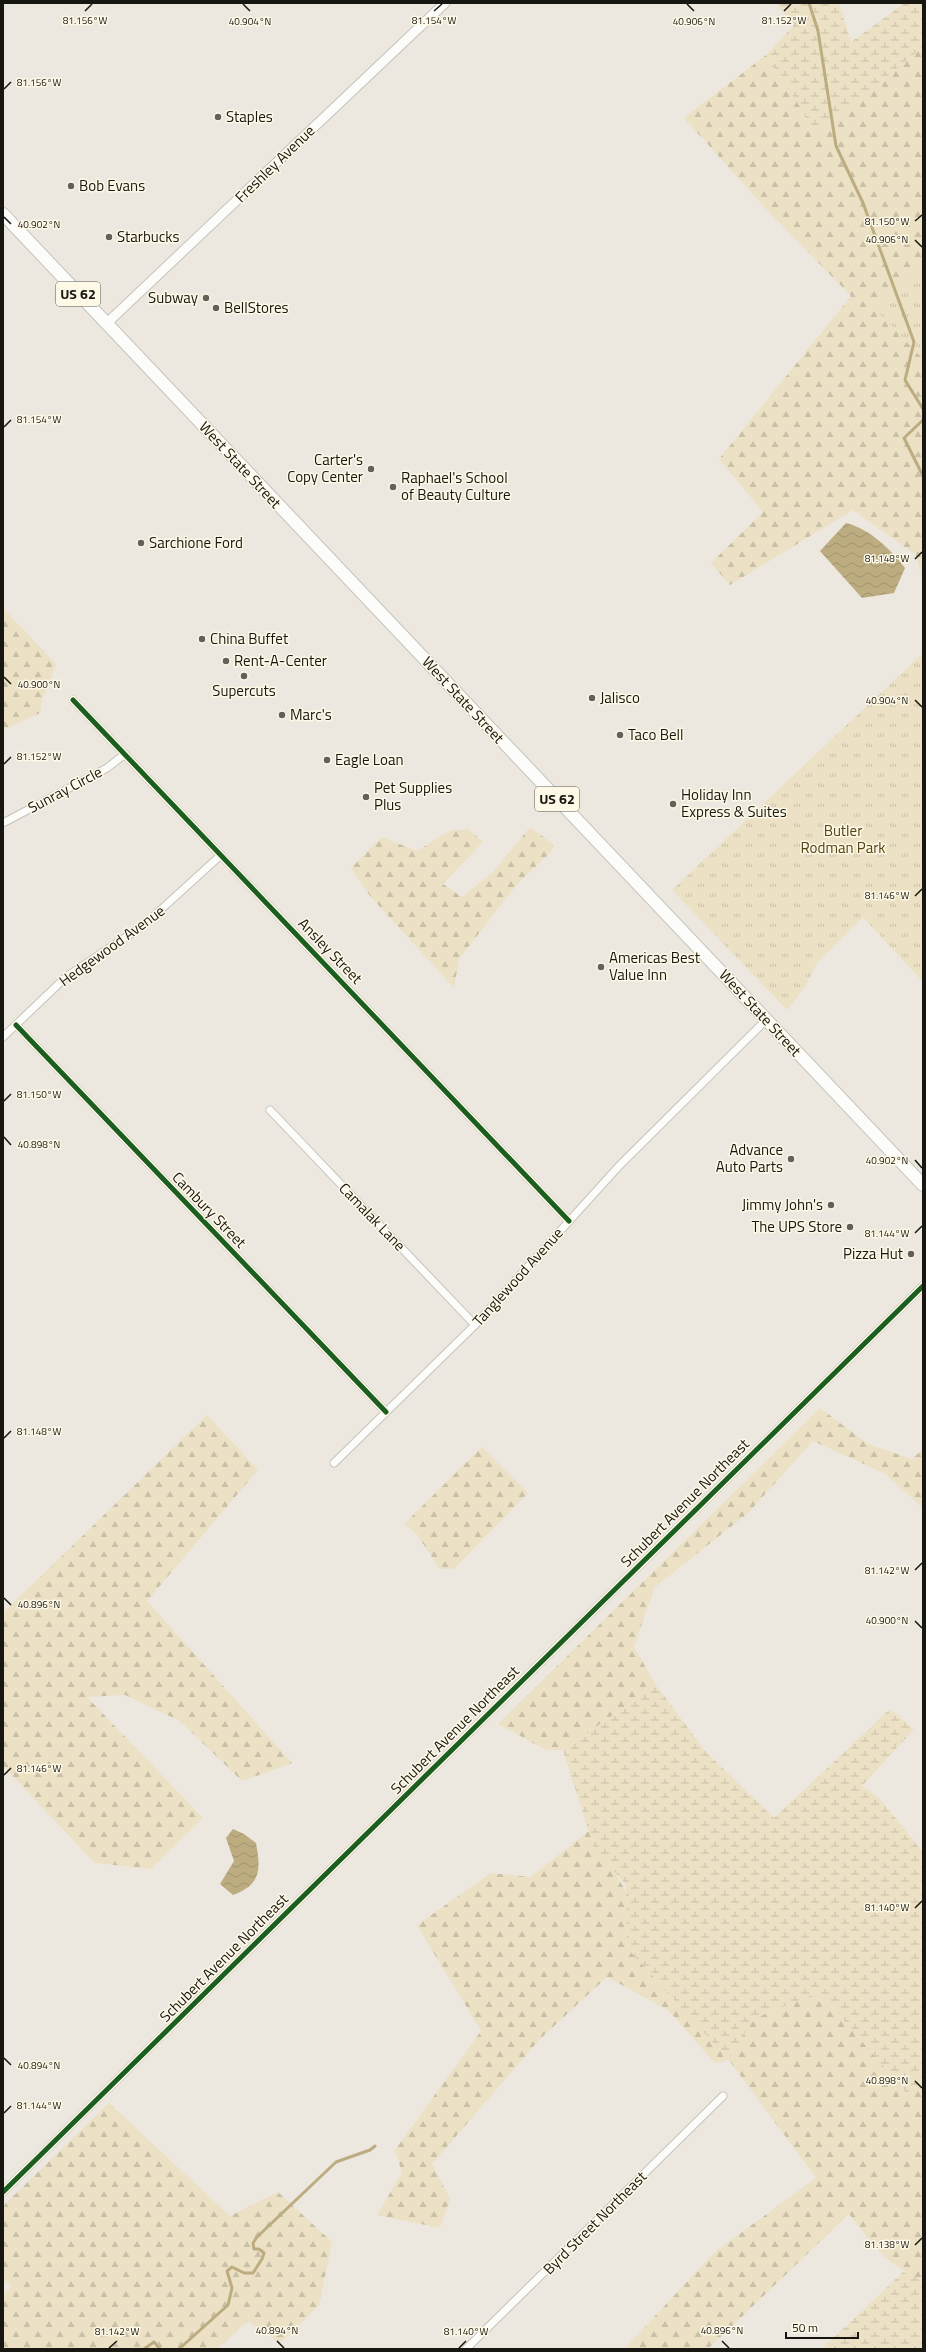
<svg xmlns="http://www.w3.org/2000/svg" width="926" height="2352" font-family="'Titillium Web',sans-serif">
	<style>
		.forest { fill: url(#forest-firs) }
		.wetland { fill: url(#wetland-marsh) }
		.park { fill: url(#park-tufts) }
		.water { fill: url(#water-waves) }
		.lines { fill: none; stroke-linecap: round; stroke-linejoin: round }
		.stream { stroke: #bcac80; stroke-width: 3 }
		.minor-casing { stroke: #c6c3bb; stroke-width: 9 }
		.tertiary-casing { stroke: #c6c3bb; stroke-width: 11 }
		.trunk-casing { stroke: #c6c3bb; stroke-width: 14 }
		.minor { stroke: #fcfcfa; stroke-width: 7 }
		.tertiary { stroke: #fcfcfa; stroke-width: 9 }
		.trunk { stroke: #fcfcfa; stroke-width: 12 }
		.cycleway-casing { stroke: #fef9e7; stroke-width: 8 }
		.cycleway { stroke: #1b5e20; stroke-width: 5 }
		.ticks { fill: none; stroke: #181610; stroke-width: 1.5 }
		.poi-dot { fill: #626058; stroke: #fef9e7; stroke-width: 1.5 }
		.labels { text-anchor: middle; stroke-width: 3; stroke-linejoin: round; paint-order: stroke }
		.shield { fill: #fef9e7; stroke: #5d5a50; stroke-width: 1 }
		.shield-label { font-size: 14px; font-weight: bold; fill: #181610 }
		.poi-label { font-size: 15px; fill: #181610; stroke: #fef9e7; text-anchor: start }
		.street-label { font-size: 15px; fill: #181610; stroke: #fef9e7 }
		.park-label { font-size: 15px; fill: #524312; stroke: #fef9e7 }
		.ticks-label { font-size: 10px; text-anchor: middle; fill: #181610; stroke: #fef9e7; stroke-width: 3; stroke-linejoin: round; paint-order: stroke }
	</style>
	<defs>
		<pattern id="forest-firs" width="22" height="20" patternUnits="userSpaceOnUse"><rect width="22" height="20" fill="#ece1c4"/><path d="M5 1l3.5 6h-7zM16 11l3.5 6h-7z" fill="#cac0a7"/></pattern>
		<pattern id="wetland-marsh" width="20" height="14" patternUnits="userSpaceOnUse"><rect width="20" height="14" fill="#ece1c4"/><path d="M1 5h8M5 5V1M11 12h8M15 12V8" fill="none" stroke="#cac0a7"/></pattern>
		<pattern id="park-tufts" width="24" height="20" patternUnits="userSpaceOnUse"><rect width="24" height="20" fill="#ece1c4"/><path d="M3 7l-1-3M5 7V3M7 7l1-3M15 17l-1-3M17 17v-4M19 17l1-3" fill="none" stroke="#cac0a7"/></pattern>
		<pattern id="water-waves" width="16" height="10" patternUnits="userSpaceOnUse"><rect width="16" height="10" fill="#bcac80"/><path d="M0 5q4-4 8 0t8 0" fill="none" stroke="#a1936e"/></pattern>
	</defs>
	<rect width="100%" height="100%" fill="#ece8df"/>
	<!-- forest -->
	<g class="forest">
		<polygon points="923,47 923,583 916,555 853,510 730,585 711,563 763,512 719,459 851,296 767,210 684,118 766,55 817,132"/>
		<polygon points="3,608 56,664 42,701 40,713 3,730"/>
		<polygon points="530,827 553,844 551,852 518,883 459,959 454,988 370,896 351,868 382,837 417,851 449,831 468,829 483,842 443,884 462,897 492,873"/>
		<polygon points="820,1408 868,1444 912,1459 923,1449 923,1508 884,1473 813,1441 748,1513 654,1588 634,1647 656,1685 563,1750 546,1750 498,1724"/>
		<polygon points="207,1415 258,1470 147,1601 292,1763 242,1781 180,1721 125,1695 87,1697 203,1818 151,1869 95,1863 3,1766 3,1613"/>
		<polygon points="482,1447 528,1493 454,1569 440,1569 416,1533 404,1524"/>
		<path d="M589,1831L729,2059L753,2019L820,1992L908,2095L923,2082V2280C885,2265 873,2245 849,2214L708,2349H624L716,2251L816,2178L729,2060L715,2063L668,2010L607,1977L540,2039L432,2164L450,2199L440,2228L377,2215L402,2173L395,2150L481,2031L417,1925L491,1873L530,1877Z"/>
		<polygon points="109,2103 230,2216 278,2192 332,2242 319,2306 280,2343 248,2321 217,2349 3,2349 3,2295 12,2287 3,2278 3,2206"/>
	</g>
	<!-- wetland -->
	<g class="wetland">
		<polygon points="776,3 839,3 851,42 905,3 923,3 923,47 817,133 766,55 794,25"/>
		<polygon points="656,1685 706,1752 774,1818 890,1709 914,1729 862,1786 880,1799 923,1852 923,2082 908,2095 820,1992 753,2019 729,2060 627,1948 626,1885 594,1848 563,1750"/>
		<polygon points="903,2272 923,2280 923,2349 822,2349"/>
	</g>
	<!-- park -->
	<g class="park">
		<polygon points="923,263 923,359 876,310"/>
		<polygon points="923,653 923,982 863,917 817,963 805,987 787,1010 672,890"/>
	</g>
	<!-- water -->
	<g class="water">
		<path d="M846,523C870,529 890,549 905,568L894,593L862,598L820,551Z"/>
		<path d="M233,1829L244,1834L256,1843C261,1869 261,1885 233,1895L220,1884L234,1861L226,1838Z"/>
	</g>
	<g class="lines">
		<!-- stream -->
		<g class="stream">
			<polyline points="809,3 818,31 836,146 863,203 914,342 905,380 923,409"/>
			<polyline points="923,420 904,438 923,476"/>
			<polyline points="144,2349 154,2342 160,2349"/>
			<polyline points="179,2349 228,2305 232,2288 227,2271 232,2267 244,2273 253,2273 262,2259 264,2253 259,2249 254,2249 253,2243 257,2237 336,2162 370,2150 375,2146"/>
		</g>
		<defs>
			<g id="minor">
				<polyline points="73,700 569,1221"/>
				<polyline points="3,823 107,768 125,754"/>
				<polyline points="16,1025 386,1412"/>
				<polyline points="3,1037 66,977 144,925 221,855"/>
				<polyline points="270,1110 475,1325"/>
				<polyline points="334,1463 475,1325 619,1166 766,1020"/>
				<polyline points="3,2192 923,1286"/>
				<polyline points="466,2349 723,2096"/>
			</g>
			<polyline id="tertiary" points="106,324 445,3"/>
			<polyline id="trunk" points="3,214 923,1185"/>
		</defs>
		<!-- minor casing -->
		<use href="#minor" class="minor-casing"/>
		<!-- tertiary casing -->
		<use href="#tertiary" class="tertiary-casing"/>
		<!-- trunk casing -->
		<use href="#trunk" class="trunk-casing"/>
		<!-- minor -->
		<use href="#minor" class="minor"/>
		<!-- tertiary -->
		<use href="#tertiary" class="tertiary"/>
		<!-- trunk -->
		<use href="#trunk" class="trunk"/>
		<defs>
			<g id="cycleway">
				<polyline points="73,700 569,1221"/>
				<polyline points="16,1025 386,1412"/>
				<polyline points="3,2192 923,1286"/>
			</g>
		</defs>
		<!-- cycleway casing -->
		<use href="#cycleway" class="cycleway-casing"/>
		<!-- cycleway -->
		<use href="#cycleway" class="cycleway"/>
	</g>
	<!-- ticks -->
	<path class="ticks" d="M243,4L250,11M687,4L694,11M85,11L92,4M434,11L442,4M784,11L791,4M4,89L11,82M4,217L11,224M915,221L922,215M915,240L922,247M4,427L11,420M915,559L922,552M4,677L11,684M915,700L922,707M4,764L11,757M915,896L922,889M4,1101L11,1094M4,1137L11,1145M915,1160L922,1168M915,1233L922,1226M4,1438L11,1431M915,1570L922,1563M4,1598L11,1605M915,1621L922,1628M4,1775L11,1768M915,1908L922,1901M4,2058L11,2065M915,2081L922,2088M4,2113L11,2106M915,2245L922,2238M277,2341L284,2348M722,2341L729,2348M109,2348L117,2341M459,2348L466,2341"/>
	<!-- markers -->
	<g class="poi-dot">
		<circle cx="218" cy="117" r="4"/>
		<circle cx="71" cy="186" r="4"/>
		<circle cx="109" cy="237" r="4"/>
		<circle cx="206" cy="298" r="4"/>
		<circle cx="216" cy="308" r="4"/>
		<circle cx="371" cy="469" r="4"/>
		<circle cx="393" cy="487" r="4"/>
		<circle cx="141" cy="543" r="4"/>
		<circle cx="202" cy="639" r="4"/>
		<circle cx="226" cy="661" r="4"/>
		<circle cx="244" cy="676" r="4"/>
		<circle cx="592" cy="698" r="4"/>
		<circle cx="282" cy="715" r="4"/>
		<circle cx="620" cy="735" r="4"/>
		<circle cx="327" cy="760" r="4"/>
		<circle cx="366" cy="797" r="4"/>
		<circle cx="673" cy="804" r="4"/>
		<circle cx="601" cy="967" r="4"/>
		<circle cx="791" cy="1159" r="4"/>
		<circle cx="831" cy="1205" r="4"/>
		<circle cx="850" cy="1227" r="4"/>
		<circle cx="911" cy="1254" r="4"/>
	</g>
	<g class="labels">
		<!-- shield labels -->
		<g class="shield">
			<rect x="56" y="282" width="44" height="24" rx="3"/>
			<rect x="535" y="787" width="44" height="24" rx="3"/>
		</g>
		<g class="shield-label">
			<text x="78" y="299">US 62</text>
			<text x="557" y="804">US 62</text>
		</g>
		<!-- poi labels -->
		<g class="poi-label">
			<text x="226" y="122">Staples</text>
			<text x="79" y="191">Bob Evans</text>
			<text x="117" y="242">Starbucks</text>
			<text x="198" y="303" text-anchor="end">Subway</text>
			<text x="224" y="313">BellStores</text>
			<text x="363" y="465" text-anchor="end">Carter's<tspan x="363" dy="17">Copy Center</tspan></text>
			<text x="401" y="483">Raphael's School<tspan x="401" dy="17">of Beauty Culture</tspan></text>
			<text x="149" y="548">Sarchione Ford</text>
			<text x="210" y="644">China Buffet</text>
			<text x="234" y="666">Rent-A-Center</text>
			<text x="244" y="696" text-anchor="middle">Supercuts</text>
			<text x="600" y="703">Jalisco</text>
			<text x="290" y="720">Marc's</text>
			<text x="628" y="740">Taco Bell</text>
			<text x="335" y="765">Eagle Loan</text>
			<text x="374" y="793">Pet Supplies<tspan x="374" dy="17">Plus</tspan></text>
			<text x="681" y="800">Holiday Inn<tspan x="681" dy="17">Express &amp; Suites</tspan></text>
			<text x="609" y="963">Americas Best<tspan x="609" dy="17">Value Inn</tspan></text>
			<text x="783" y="1155" text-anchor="end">Advance<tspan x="783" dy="17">Auto Parts</tspan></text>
			<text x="823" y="1210" text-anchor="end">Jimmy John's</text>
			<text x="842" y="1232" text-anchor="end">The UPS Store</text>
			<text x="903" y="1259" text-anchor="end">Pizza Hut</text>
		</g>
		<!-- street labels -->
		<g class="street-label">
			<text transform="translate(275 164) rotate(-44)" y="5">Freshley Avenue</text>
			<text transform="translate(240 465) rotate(47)" y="5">West State Street</text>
			<text transform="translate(463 700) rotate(47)" y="5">West State Street</text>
			<text transform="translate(65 790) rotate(-28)" y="5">Sunray Circle</text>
			<text transform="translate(112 946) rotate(-36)" y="5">Hedgewood Avenue</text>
			<text transform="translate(330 951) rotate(46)" y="5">Ansley Street</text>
			<text transform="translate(760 1013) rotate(47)" y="5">West State Street</text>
			<text transform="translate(209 1210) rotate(46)" y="5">Cambury Street</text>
			<text transform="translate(372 1217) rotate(46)" y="5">Camalak Lane</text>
			<text transform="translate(518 1277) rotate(-48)" y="5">Tanglewood Avenue</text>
			<text transform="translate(685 1503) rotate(-45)" y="5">Schubert Avenue Northeast</text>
			<text transform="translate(455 1730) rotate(-45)" y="5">Schubert Avenue Northeast</text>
			<text transform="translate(224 1958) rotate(-45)" y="5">Schubert Avenue Northeast</text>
			<text transform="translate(595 2223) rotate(-45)" y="5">Byrd Street Northeast</text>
		</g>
		<!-- park labels -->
		<g class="park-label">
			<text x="843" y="836">Butler<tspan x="843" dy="17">Rodman Park</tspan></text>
		</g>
	</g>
	<g class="ticks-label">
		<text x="85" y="24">81.156°W</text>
		<text x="434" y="24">81.154°W</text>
		<text x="784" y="24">81.152°W</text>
		<text x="250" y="25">40.904°N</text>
		<text x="694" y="25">40.906°N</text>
		<text x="39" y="86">81.156°W</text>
		<text x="887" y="225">81.150°W</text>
		<text x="39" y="228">40.902°N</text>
		<text x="887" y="243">40.906°N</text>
		<text x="39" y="423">81.154°W</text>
		<text x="887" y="562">81.148°W</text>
		<text x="39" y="688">40.900°N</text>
		<text x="887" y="704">40.904°N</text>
		<text x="39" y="760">81.152°W</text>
		<text x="887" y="899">81.146°W</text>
		<text x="39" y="1098">81.150°W</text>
		<text x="39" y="1148">40.898°N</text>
		<text x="887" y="1164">40.902°N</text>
		<text x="887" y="1237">81.144°W</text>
		<text x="39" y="1435">81.148°W</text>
		<text x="887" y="1574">81.142°W</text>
		<text x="39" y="1608">40.896°N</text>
		<text x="887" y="1624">40.900°N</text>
		<text x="39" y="1772">81.146°W</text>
		<text x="887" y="1911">81.140°W</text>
		<text x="39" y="2069">40.894°N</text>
		<text x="887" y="2084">40.898°N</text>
		<text x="39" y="2109">81.144°W</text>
		<text x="887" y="2248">81.138°W</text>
		<text x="277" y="2334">40.894°N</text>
		<text x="722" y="2334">40.896°N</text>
		<text x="117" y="2335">81.142°W</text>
		<text x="466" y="2335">81.140°W</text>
	</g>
	<!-- border -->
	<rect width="926" height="2352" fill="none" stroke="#181610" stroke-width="8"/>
	<!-- scale -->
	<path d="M786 2332v6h72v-6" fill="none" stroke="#181610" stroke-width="2"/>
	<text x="792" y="2332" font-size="12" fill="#181610" stroke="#fef9e7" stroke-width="3" paint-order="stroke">50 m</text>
</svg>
